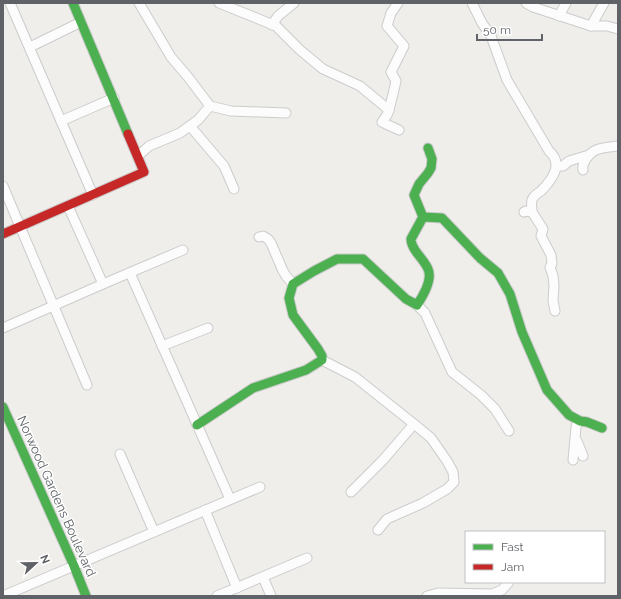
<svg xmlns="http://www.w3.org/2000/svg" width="621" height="599" font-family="Raleway,sans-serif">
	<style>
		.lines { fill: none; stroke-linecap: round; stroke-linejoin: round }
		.street-casing { stroke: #cbcccc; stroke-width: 11 }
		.fast-casing { stroke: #cacacb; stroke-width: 11 }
		.jam-casing { stroke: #cacacb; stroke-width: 11 }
		.street { stroke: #fdfcfc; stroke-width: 9 }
		.fast { stroke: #4caf50; stroke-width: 9 }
		.jam { stroke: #c62828; stroke-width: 9 }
		.labels { text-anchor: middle; stroke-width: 3; stroke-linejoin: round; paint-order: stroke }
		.street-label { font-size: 13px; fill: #5f6368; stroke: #fff }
	</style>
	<rect width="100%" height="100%" fill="#efeeea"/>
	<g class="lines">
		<defs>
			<g id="street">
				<polyline points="10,3 93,195"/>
				<polyline points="219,3 276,26 300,50 323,69 360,86 389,110"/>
				<polyline points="398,3 391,13 387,26 404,46 391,72 396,81 393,94 389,110 387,115 382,122 388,125 399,130"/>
				<path d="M472,3L482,23L491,36L507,80L549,151C564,164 552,180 541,191C538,193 533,196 532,200C531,203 532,208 532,212"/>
				<polyline points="526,3 533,7 591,26 607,26 618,29"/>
				<polyline points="559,16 566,3"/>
				<polyline points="272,25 278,16 294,3"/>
				<polyline points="591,26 604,3"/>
				<polyline points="30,47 81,22"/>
				<polyline points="210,106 231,111 286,113"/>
				<polyline points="61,121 114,98"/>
				<polyline points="190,126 224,166 234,189"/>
				<polyline points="138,156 149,146 180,133 198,120 210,106 188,77 171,57 139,3"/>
				<polyline points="557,166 563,166 569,161 589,155"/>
				<path d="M583,170C582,166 583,164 585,161C592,147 604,148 618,146"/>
				<polyline points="3,186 87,385"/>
				<polyline points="68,206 103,284"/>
				<polyline points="524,212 526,211 532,212 543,229 541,236 551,255 552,264 550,267 553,276 554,285 553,301 555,311"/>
				<polyline points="259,237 263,236 268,239 271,243 283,271 286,276 293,284"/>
				<polyline points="130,273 230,499"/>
				<polyline points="417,305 425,313 452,372 481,395 495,409 509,431"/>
				<polyline points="3,328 103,284 183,250"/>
				<polyline points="162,346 208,328"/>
				<polyline points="322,360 355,377 414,424 431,438 447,461 453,472 454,482 447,489 423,503 387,519 378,530"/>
				<polyline points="577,441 583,456"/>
				<polyline points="120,454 154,532"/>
				<polyline points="573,460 576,427 578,420"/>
				<polyline points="351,492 383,460 414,424"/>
				<polyline points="205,510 237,588"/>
				<polyline points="263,577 271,596"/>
				<polyline points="3,596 260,487"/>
				<polyline points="217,596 307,558"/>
				<polyline points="427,596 438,593 492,594 502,590 509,582"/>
			</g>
			<g id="fast">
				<polyline points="73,3 128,134"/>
				<polyline points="428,148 432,159 431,168 428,173 419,184 414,195 423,217 442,218 480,258 498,273 510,294 522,332 547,390 569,415 580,421 587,422 602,428"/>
				<polyline points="3,407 74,566 86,596"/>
				<path d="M197,425L253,388L306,370L322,360V356L318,349L293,315L289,298L293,284L314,271L337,259H363L406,299L417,305C423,296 433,280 428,269C426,264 421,258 417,253C414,249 411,245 411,239L423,217"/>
			</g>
			<polyline id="jam" points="3,234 144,172 128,134"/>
		</defs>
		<!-- street casing -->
		<use href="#street" class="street-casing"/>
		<!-- fast casing -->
		<use href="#fast" class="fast-casing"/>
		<!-- jam casing -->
		<use href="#jam" class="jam-casing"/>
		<!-- street -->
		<use href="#street" class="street"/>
		<!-- fast -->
		<use href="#fast" class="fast"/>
		<!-- jam -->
		<use href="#jam" class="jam"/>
	</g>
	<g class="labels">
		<!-- street labels -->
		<g class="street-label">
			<text transform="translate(57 496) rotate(66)" y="5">Norwood Gardens Boulevard</text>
		</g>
	</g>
	<!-- border -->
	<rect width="621" height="599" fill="none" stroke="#5f6368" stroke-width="8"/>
	<!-- legend -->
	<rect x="465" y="531" width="140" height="52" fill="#ffffff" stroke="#bfc1c3"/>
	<rect x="473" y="544" width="20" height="6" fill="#4caf50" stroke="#bfc1c3"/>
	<text x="501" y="551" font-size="12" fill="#5f6368">Fast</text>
	<rect x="473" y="564" width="20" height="6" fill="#c62828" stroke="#bfc1c3"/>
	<text x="501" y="571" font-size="12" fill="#5f6368">Jam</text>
	<!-- north arrow -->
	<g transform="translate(36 563) rotate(68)" stroke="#ffffff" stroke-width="3" paint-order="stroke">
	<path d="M0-3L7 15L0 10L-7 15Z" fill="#5f6368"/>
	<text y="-6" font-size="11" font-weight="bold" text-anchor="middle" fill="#5f6368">N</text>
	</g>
	<!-- scale -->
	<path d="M477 34v6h65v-6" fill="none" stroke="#5f6368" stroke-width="2"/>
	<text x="483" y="34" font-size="12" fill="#5f6368" stroke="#ffffff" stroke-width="3" paint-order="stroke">50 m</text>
</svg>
